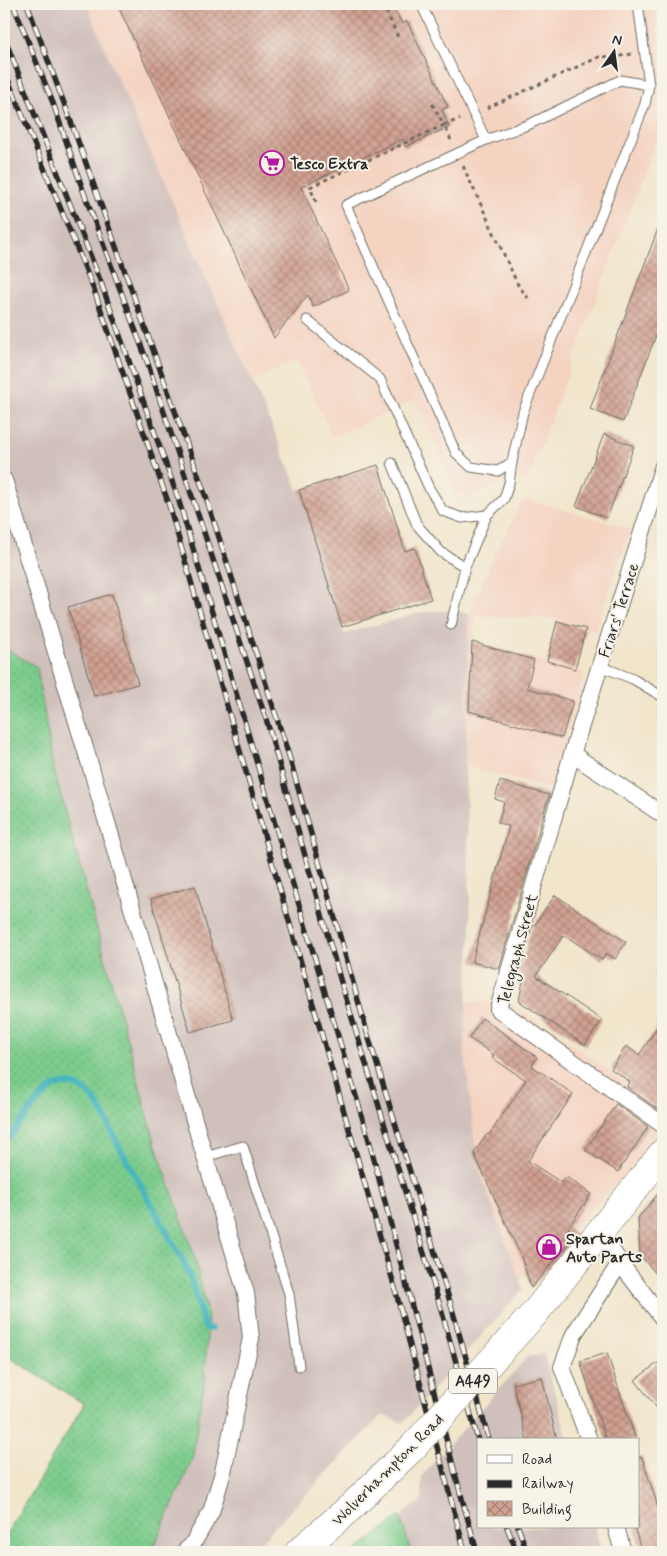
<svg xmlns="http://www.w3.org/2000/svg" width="667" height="1556" font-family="Mynerve,sans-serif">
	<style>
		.built { fill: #f4d3c1 }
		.railway { fill: #d0c0bc }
		.grass { fill: url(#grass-dots); stroke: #537b5c }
		.garden { fill: #7bcb8c; stroke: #537b5c }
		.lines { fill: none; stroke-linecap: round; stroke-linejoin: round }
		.stream { stroke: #47b6bf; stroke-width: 6 }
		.building { fill: url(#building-cross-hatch) }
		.service-casing { stroke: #706c63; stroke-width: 11 }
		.minor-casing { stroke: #706c63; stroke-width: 18 }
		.trunk-casing { stroke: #706c63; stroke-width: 29 }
		.path { stroke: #706c63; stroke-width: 3; stroke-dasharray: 4 4; stroke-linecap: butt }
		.service { stroke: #fff; stroke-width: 9 }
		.minor { stroke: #fff; stroke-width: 16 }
		.trunk { stroke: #fff; stroke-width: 28 }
		.rail-casing { stroke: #2b2b2b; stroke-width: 5.5 }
		.rail { stroke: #f7f3e8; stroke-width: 4; stroke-dasharray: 11; stroke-linecap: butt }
		.trunk-bridge-casing { stroke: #706c63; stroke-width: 29; stroke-linecap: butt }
		.trunk-bridge { stroke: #fff; stroke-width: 28 }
		.labels { text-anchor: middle; stroke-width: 4; stroke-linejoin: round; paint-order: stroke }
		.shield { fill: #f7f3e8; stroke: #686764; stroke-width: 1 }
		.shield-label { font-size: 15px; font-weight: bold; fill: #2b2b2b }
		.poi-label { font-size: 16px; font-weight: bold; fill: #2b2b2b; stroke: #f7f3e8; text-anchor: start }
		.street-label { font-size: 16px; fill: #2b2b2b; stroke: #f7f3e8 }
	</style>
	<defs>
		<pattern id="grass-dots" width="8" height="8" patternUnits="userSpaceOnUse" patternTransform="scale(1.25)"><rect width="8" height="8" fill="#7bcb8c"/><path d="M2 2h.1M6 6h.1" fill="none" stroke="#6aae79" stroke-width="1.8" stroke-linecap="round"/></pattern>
		<pattern id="building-cross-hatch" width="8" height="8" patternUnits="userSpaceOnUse" patternTransform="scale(1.25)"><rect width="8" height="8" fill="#d1a192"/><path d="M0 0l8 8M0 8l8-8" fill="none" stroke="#aa8377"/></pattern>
	</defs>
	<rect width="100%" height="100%" fill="#f7f3e8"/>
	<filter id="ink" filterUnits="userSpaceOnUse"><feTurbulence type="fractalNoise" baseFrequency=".02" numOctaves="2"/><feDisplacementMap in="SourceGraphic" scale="10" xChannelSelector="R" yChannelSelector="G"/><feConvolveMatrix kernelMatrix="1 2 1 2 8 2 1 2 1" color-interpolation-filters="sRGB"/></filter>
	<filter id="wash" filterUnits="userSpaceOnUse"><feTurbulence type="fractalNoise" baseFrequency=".0096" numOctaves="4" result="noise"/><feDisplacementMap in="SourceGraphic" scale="20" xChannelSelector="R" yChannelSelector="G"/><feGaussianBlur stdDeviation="1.12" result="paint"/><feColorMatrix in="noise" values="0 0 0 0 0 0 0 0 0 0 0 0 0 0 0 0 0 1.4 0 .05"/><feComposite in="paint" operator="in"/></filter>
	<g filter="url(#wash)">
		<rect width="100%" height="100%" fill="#f1e5ca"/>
		<!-- built -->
		<g class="built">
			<polygon points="87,4 654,4 663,72 663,122 529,478 509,483 468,497 453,492 449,474 415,400 332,437 297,361 252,382 111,64"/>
			<polygon points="527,499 631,529 595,630 555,619 476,616 472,641 585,673 551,789 465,767 469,614 491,562 522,502"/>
			<polygon points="466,1002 508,1002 663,1107 663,1133 653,1148 519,1281 477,1164 464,1044"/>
		</g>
		<!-- railway -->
		<g class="railway">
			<polygon points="4,4 87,4 111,64 272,426 302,500 344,634 422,612 455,610 469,614 465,767 471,928 464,1044 477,1164 523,1289 403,1423 382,1415 251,1552 149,1552 156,1542 194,1255 156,1146 53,767 37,667 4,648"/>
			<polygon points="544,1354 568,1440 478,1440 478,1527 594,1527 602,1552 411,1552 400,1516 422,1500 422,1476 527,1357"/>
		</g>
		<!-- grass -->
		<polygon class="grass" points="4,648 37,667 53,767 156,1146 194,1255 208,1317 205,1377 192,1460 156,1542 149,1552 4,1552 4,1538 84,1404 4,1354"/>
		<!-- garden -->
		<polygon class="garden" points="400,1516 411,1552 354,1552"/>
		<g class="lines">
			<!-- stream -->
			<path class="stream" d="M4,1140L10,1136C22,1122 43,1089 59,1085C70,1082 82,1087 90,1095C105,1111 110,1130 120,1148C141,1186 162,1224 183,1261L191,1279L205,1328L211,1329"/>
		</g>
		<g id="blocks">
			<!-- building -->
			<g class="building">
				<polygon points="117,4 392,4 402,24 407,21 448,107 442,110 449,127 405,147 403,139 301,187 349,290 313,307 308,295 274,338"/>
				<polygon points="662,218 663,218 663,317 623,422 590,409"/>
				<polygon points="604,434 634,446 607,518 576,506"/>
				<polygon points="378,465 405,551 415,548 431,599 342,627 299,490"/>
				<polygon points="112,594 138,684 94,696 68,607"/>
				<polygon points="557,621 586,629 575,669 547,661"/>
				<polygon points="472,642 534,660 527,688 573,701 562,738 469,711"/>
				<polygon points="500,781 549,795 499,969 472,962 509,826 498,823 504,802 495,799"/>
				<polygon points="195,886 233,1020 190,1032 151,899"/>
				<polygon points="555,895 626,942 615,959 606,953 602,960 564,935 536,976 602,1020 585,1045 519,1001 524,976 518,975 531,930"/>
				<polygon points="482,1018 537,1057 532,1066 573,1094 528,1161 562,1183 566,1177 591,1194 568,1228 577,1235 531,1288 522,1259 474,1153 487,1134 489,1135 526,1080 492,1058 494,1055 469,1038"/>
				<polygon points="663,1018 663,1104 659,1110 627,1087 630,1082 611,1069 626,1046 639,1055"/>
				<polygon points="616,1104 648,1127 618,1172 585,1150"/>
				<polygon points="663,1188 663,1282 640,1255 638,1218"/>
				<polygon points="607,1353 623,1402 636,1440 606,1440 580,1361"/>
				<polygon points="663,1359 663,1416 635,1380"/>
				<polygon points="542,1377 557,1440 527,1440 513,1384"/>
				<polygon points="638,1457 642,1457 663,1523 663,1550 655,1552 642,1552 634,1527 638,1527"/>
			</g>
		</g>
	</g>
	<g filter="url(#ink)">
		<use href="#blocks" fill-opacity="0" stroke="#706c63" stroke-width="1"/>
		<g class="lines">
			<defs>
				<g id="service">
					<polyline points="421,4 486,140"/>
					<polyline points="638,4 649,85 645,104 523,412 512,462 498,471 471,467 456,453 346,205 486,140 530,124 620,80 649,85"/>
					<polyline points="307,320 380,379 429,488 443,511 462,518 487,515 504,499 509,483 512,462"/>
					<polyline points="392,463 417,525 441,552 465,567"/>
					<polyline points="451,625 465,567 487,515"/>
					<polyline points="600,666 633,679 663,697"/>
					<polyline points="205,1157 243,1146 289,1294 299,1366"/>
				</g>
				<g id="minor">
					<polyline points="663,466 572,754 498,1009 663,1125"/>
					<polyline points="4,480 91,768 205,1157 246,1293 251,1338 223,1472 211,1512 192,1545 184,1552"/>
					<polyline points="572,754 663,815"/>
					<polyline points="601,1233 620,1263 663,1319"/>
					<polyline points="589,1440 562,1367 574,1334 620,1263"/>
					<polyline points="616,1527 623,1552"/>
				</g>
				<g id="trunk">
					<polyline points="534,1314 663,1153"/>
					<polyline points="299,1552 352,1506 412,1448"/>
				</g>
			</defs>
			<!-- service casing -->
			<use href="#service" class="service-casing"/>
			<!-- minor casing -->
			<use href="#minor" class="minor-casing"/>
			<!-- trunk casing -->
			<use href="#trunk" class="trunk-casing"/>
			<!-- path -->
			<g class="path">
				<polyline points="383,4 398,37"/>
				<polyline points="658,4 663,32"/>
				<polyline points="487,108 599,57 620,56 632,54"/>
				<polyline points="451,140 444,125 460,119"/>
				<polyline points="463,166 518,285 528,298"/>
				<polyline points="316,202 310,187 444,125 430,100"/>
			</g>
			<!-- service -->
			<use href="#service" class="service"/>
			<!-- minor -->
			<use href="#minor" class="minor"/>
			<!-- trunk -->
			<use href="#trunk" class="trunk"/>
			<defs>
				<g id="rail">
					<polyline points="13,4 53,103 84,193 147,361 268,725 340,979 441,1309 478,1440"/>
					<polyline points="27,4 74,130 207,500 289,756 367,1032 451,1305 489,1440"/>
					<polyline points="4,37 100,280 178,498 369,1140 456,1477 477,1552"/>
					<polyline points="4,70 94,290 169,505 394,1285 465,1552"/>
					<polyline points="507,1527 517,1552"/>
					<polyline points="518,1527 527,1552"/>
				</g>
			</defs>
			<!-- rail casing -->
			<use href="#rail" class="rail-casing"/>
			<!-- rail -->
			<use href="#rail" class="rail"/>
			<defs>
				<polyline id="trunk-bridge" points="412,1448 534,1314"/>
			</defs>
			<!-- trunk-bridge casing -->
			<use href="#trunk-bridge" class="trunk-bridge-casing"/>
			<!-- trunk-bridge -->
			<use href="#trunk-bridge" class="trunk-bridge"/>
		</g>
	</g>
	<!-- icons -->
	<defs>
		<symbol id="supermarket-ring" viewBox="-11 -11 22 22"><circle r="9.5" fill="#f7f3e8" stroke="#b5179e" stroke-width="1.5"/><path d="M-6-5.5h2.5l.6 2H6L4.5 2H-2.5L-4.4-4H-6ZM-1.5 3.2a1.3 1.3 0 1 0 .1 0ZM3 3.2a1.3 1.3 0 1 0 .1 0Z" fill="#b5179e"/></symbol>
		<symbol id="shop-ring" viewBox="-11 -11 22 22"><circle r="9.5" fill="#f7f3e8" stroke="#b5179e" stroke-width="1.5"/><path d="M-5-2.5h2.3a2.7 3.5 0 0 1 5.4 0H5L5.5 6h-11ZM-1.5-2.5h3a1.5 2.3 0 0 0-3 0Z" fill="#b5179e"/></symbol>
	</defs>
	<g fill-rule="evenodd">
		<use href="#supermarket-ring" x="258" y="149" width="28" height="28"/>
		<use href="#shop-ring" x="535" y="1233" width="28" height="28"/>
	</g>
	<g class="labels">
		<!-- shield labels -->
		<rect class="shield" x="449" y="1368.5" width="48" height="25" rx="4"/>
		<g class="shield-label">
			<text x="473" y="1386">A449</text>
		</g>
		<!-- poi labels -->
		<g class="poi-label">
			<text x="290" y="169">Tesco Extra</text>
			<text x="566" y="1244">Spartan<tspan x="566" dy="18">Auto Parts</tspan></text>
		</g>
		<!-- street labels -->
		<g class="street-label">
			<text transform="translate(618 610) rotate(-72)" y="6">Friars' Terrace</text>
			<text transform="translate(517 949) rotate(-75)" y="6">Telegraph Street</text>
			<text transform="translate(387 1469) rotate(-45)" y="6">Wolverhampton Road</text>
		</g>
	</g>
	<!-- margin -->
	<rect width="667" height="1556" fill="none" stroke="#f7f3e8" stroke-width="20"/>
	<!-- legend -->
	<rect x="477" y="1438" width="162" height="90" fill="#f7f3e8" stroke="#a5a39c"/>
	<rect x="487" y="1455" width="25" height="8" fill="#ffffff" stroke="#a5a39c"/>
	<text x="522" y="1464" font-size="15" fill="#2b2b2b">Road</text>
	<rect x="487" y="1480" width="25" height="8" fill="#2b2b2b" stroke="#a5a39c"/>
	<text x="522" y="1488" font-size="15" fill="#2b2b2b">Railway</text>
	<rect x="487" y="1501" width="25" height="15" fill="url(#building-cross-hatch)" stroke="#a5a39c"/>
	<text x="522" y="1514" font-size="15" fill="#2b2b2b">Building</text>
	<!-- north arrow -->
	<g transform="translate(614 52) rotate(14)" stroke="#f7f3e8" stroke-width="4" paint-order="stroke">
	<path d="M0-4L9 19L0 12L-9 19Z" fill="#2b2b2b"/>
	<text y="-8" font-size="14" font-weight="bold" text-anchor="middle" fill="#2b2b2b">N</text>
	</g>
</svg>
